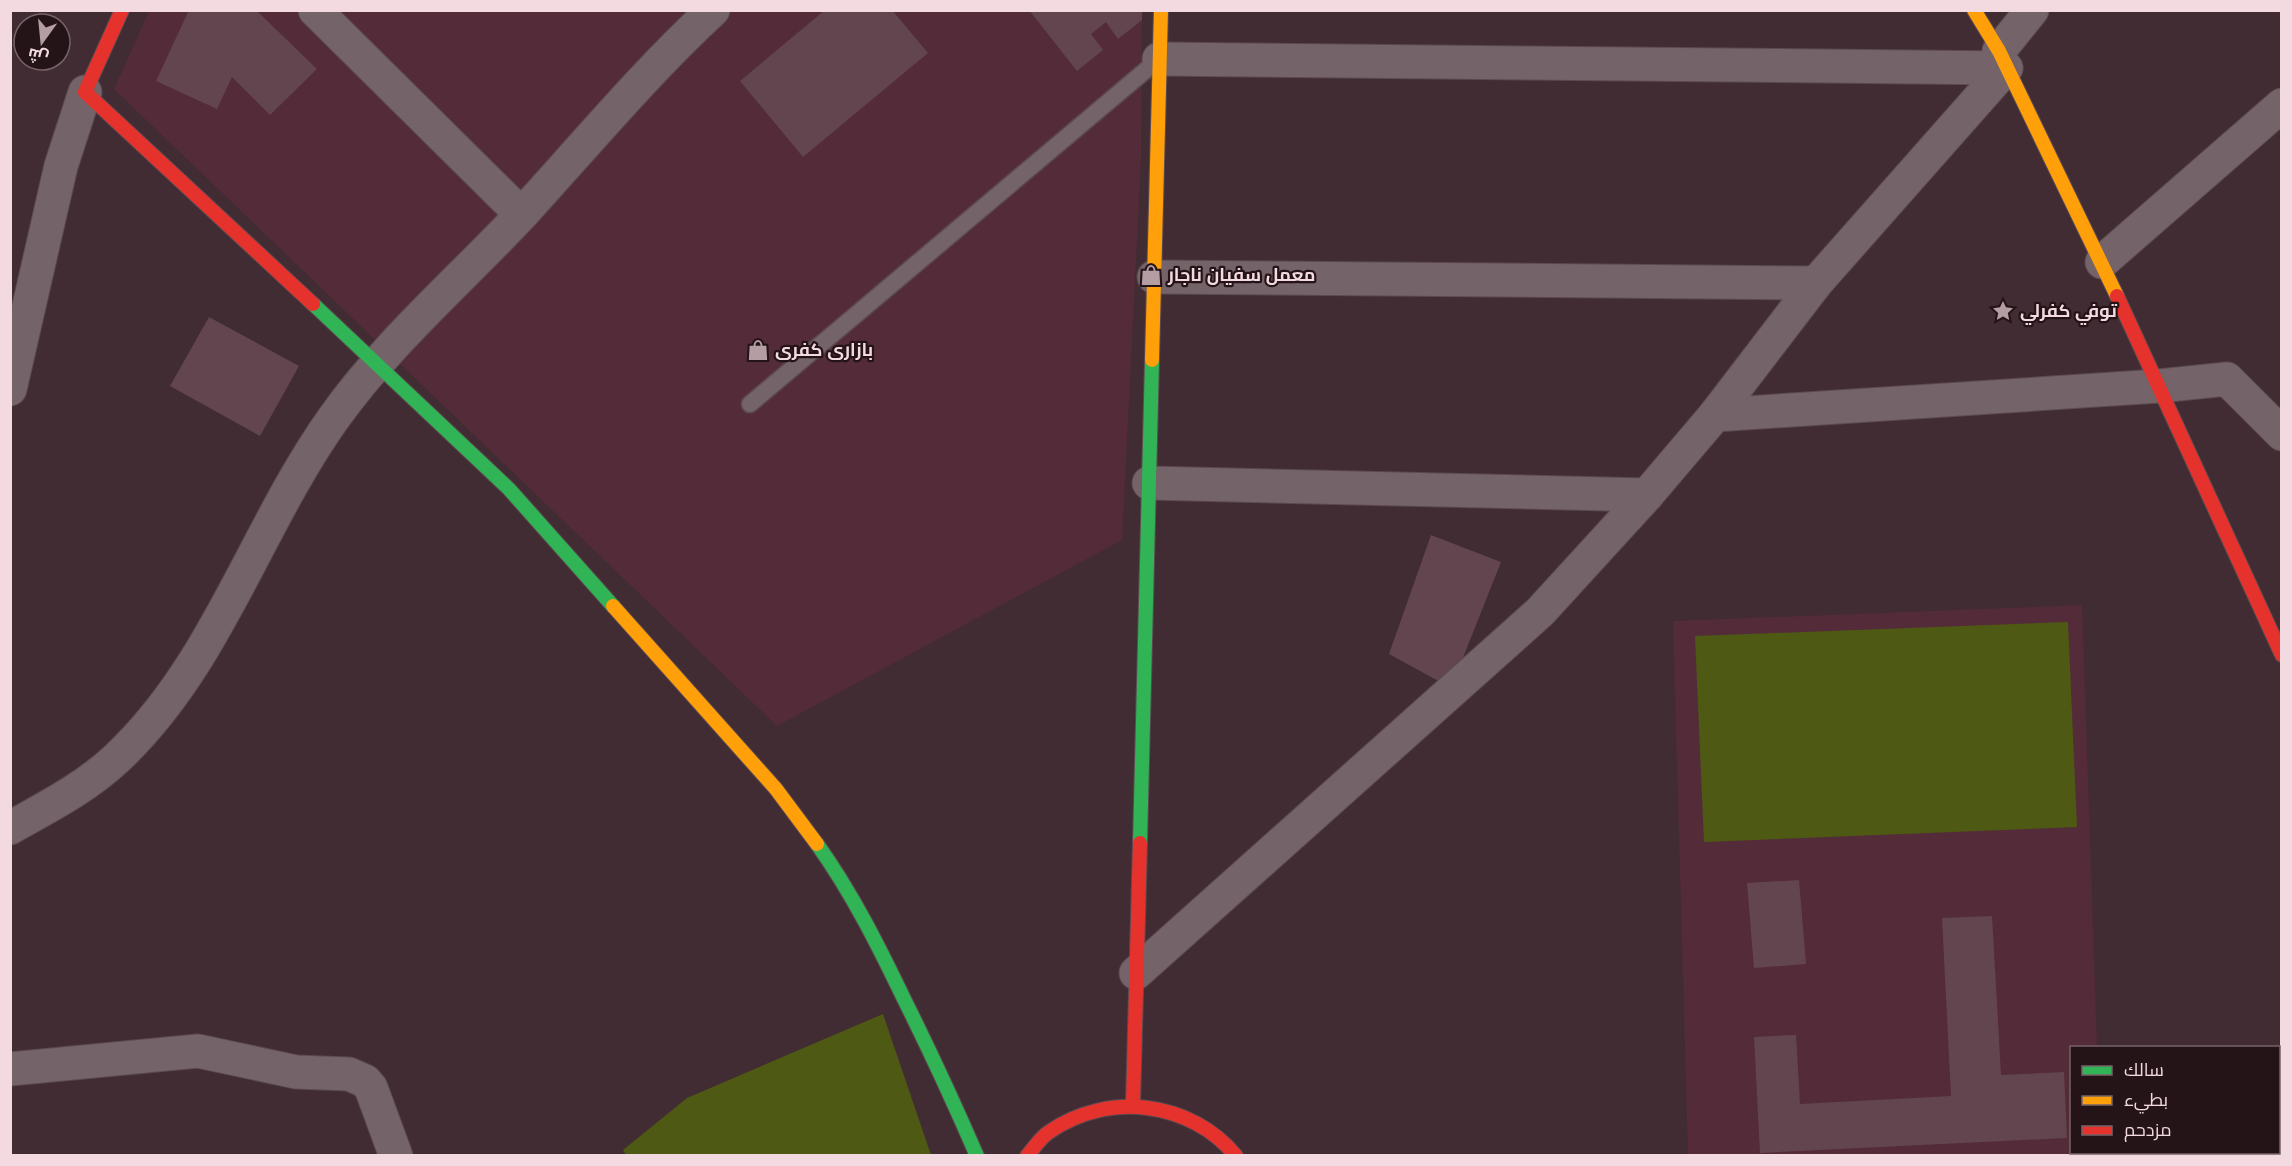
<svg xmlns="http://www.w3.org/2000/svg" width="2292" height="1166" font-family="'Noto Sans',Cairo,sans-serif">
	<style>
		.built { fill: #542b38 }
		.green { fill: #4e5914 }
		.building { fill: #62454f }
		.lines { fill: none; stroke-linecap: round; stroke-linejoin: round }
		.lane-casing { stroke: #5c4a50; stroke-width: 19 }
		.street-casing { stroke: #5c4a50; stroke-width: 35 }
		.fast-casing { stroke: #5c4a50; stroke-width: 16 }
		.slow-casing { stroke: #5c4a50; stroke-width: 16 }
		.jam-casing { stroke: #5c4a50; stroke-width: 16 }
		.lane { stroke: #746368; stroke-width: 16 }
		.street { stroke: #746368; stroke-width: 33 }
		.fast { stroke: #30b455; stroke-width: 14 }
		.slow { stroke: #ff9f0a; stroke-width: 14 }
		.jam { stroke: #e5322d; stroke-width: 14 }
		.labels { text-anchor: middle; stroke-width: 4.5; stroke-linejoin: round; paint-order: stroke }
		.poi-label { font-size: 18px; font-weight: bold; fill: #f2dae0; stroke: #241418; text-anchor: start }
	</style>
	<rect width="100%" height="100%" fill="#412c33"/>
	<!-- built -->
	<g class="built">
		<polygon points="149,11 1142,11 1141,160 1122,540 777,726 114,89"/>
		<polygon points="2082,605 2097,1047 2072,1048 2072,1152 2101,1153 2101,1155 1688,1155 1673,621"/>
	</g>
	<!-- green -->
	<g class="green">
		<polygon points="2068,622 2077,827 1704,842 1695,636"/>
		<polygon points="883,1014 931,1155 626,1155 623,1150 687,1098"/>
	</g>
	<!-- building -->
	<g class="building">
		<polygon points="189,10 256,10 317,69 270,115 232,77 217,109 156,81"/>
		<polygon points="825,10 892,10 928,53 803,157 740,81"/>
		<polygon points="1029,10 1142,10 1142,20 1118,39 1106,22 1091,34 1103,50 1077,71"/>
		<polygon points="209,317 299,366 260,436 170,386"/>
		<polygon points="1431,535 1501,562 1451,688 1389,654"/>
		<polygon points="1799,880 1806,964 1754,968 1747,883"/>
		<polygon points="1992,916 2001,1075 2064,1072 2067,1138 1760,1153 1754,1037 1796,1035 1800,1104 1951,1096 1942,918"/>
	</g>
	<g class="lines">
		<defs>
			<polyline id="lane" points="750,404 1159,59"/>
			<g id="street">
				<polyline points="315,10 521,214"/>
				<polyline points="1999,51 2032,10"/>
				<polyline points="1159,59 2006,68"/>
				<polyline points="2102,262 2282,105"/>
				<polyline points="1154,277 1816,283"/>
				<polyline points="10,389 61,166 85,92"/>
				<polyline points="1715,415 2159,386 2227,379 2282,434"/>
				<polyline points="1149,483 1647,495"/>
				<path d="M10,828C47,807 85,788 116,759C216,666 255,529 333,419C387,343 458,282 522,214C585,145 644,74 713,10"/>
				<polyline points="1136,973 1540,612 1647,495 1715,415 1816,283 2006,68"/>
				<polyline points="10,1069 198,1051 296,1072 349,1074 365,1081 371,1088 396,1156"/>
			</g>
			<g id="fast">
				<polyline points="313,304 509,489 613,606"/>
				<polyline points="1140,843 1152,360"/>
				<path d="M817,844C852,893 878,945 904,999C930,1051 954,1103 977,1156"/>
			</g>
			<g id="slow">
				<polyline points="1974,10 1999,51 2117,296"/>
				<polyline points="1152,360 1161,10"/>
				<polyline points="613,606 776,789 817,844"/>
			</g>
			<g id="jam">
				<polyline points="122,10 85,92 313,304"/>
				<polyline points="2117,296 2282,655"/>
				<polyline points="1133,1104 1140,843"/>
				<path d="M1027,1156C1034,1148 1040,1138 1049,1132C1108,1091 1191,1101 1236,1156"/>
			</g>
		</defs>
		<!-- lane casing -->
		<use href="#lane" class="lane-casing"/>
		<!-- street casing -->
		<use href="#street" class="street-casing"/>
		<!-- fast casing -->
		<use href="#fast" class="fast-casing"/>
		<!-- slow casing -->
		<use href="#slow" class="slow-casing"/>
		<!-- jam casing -->
		<use href="#jam" class="jam-casing"/>
		<!-- lane -->
		<use href="#lane" class="lane"/>
		<!-- street -->
		<use href="#street" class="street"/>
		<!-- fast -->
		<use href="#fast" class="fast"/>
		<!-- slow -->
		<use href="#slow" class="slow"/>
		<!-- jam -->
		<use href="#jam" class="jam"/>
	</g>
	<!-- icons -->
	<defs>
		<symbol id="shop-bare" viewBox="-9 -9 18 18"><path d="M-5-2.5h2.3a2.7 3.5 0 0 1 5.4 0H5L5.5 6h-11ZM-1.5-2.5h3a1.5 2.3 0 0 0-3 0Z" fill="#b49da3" stroke="#241418" stroke-width="2.5" paint-order="stroke"/></symbol>
		<symbol id="sight-bare" viewBox="-9 -9 18 18"><path d="M0-6L1.8-2.2L6-1.7L2.9 1.2L3.7 5.4L0 3.3L-3.7 5.4L-2.9 1.2L-6-1.7L-1.8-2.2Z" fill="#b49da3" stroke="#241418" stroke-width="2.5" paint-order="stroke"/></symbol>
	</defs>
	<g fill-rule="evenodd">
		<use href="#shop-bare" x="1136" y="260" width="30" height="30"/>
		<use href="#sight-bare" x="1988" y="296" width="30" height="30"/>
		<use href="#shop-bare" x="743" y="335" width="30" height="30"/>
	</g>
	<g class="labels">
		<!-- poi labels -->
		<g class="poi-label">
			<text x="1168" y="281">معمل سفيان ناجار</text>
			<text x="2020" y="317">توفي كفرلي</text>
			<text x="775" y="356">بازاری کفری</text>
		</g>
	</g>
	<!-- border -->
	<rect width="2292" height="1166" fill="none" stroke="#f2dae0" stroke-width="24"/>
	<!-- legend -->
	<rect x="2070" y="1046" width="210" height="108" fill="#241418" stroke="#766368" stroke-width="1.5"/>
	<rect x="2082" y="1066" width="30" height="9" fill="#30b455" stroke="#766368" stroke-width="1.5"/>
	<text x="2124" y="1076" font-size="18" fill="#f2dae0">سالك</text>
	<rect x="2082" y="1096" width="30" height="9" fill="#ff9f0a" stroke="#766368" stroke-width="1.5"/>
	<text x="2124" y="1106" font-size="18" fill="#f2dae0">بطيء</text>
	<rect x="2082" y="1126" width="30" height="9" fill="#e5322d" stroke="#766368" stroke-width="1.5"/>
	<text x="2124" y="1136" font-size="18" fill="#f2dae0">مزدحم</text>
	<!-- north arrow -->
	<g transform="translate(42 42) rotate(195)"><circle r="28" fill="#241418" stroke="#766368" stroke-width="1.5"/>
	<path d="M0-4.5L10 22L0 15L-10 22Z" fill="#b49da3"/>
	<text y="-9" font-size="16" font-weight="bold" text-anchor="middle" fill="#f2dae0">ش</text>
	</g>
</svg>
